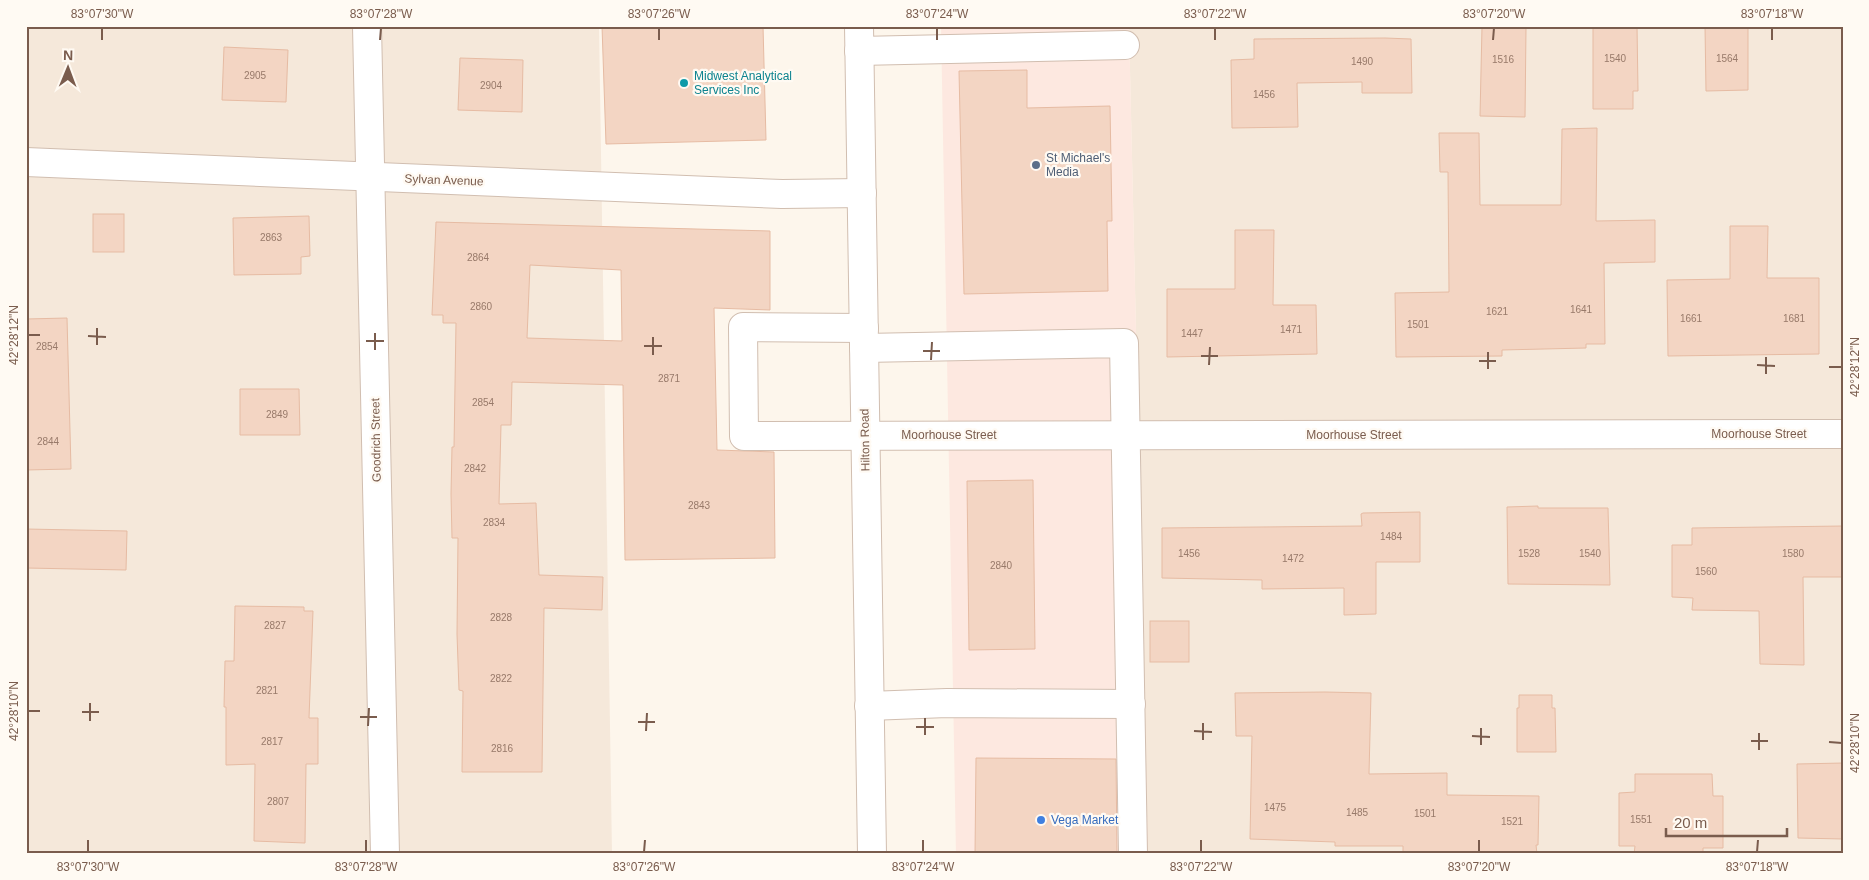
<svg xmlns="http://www.w3.org/2000/svg" width="1869" height="880" font-family="Helvetica,sans-serif">
	<style>
		.residential { fill: #f5e8da }
		.commercial { fill: #fde8e0 }
		.building { fill: #f3d5c3; stroke: #e6bba3; fill-rule: evenodd }
		.lines { fill: none; stroke-linecap: round; stroke-linejoin: round }
		.minor-casing { stroke: #d1beb0; stroke-width: 30 }
		.minor { stroke: #fff; stroke-width: 28 }
		.ticks { fill: none; stroke: #7a5c4d; stroke-width: 2 }
		.culture-dot { fill: #0f9aa8; stroke: #fffaf3; stroke-width: 2 }
		.service-dot { fill: #5c6f8a; stroke: #fffaf3; stroke-width: 2 }
		.shop-dot { fill: #3f7fe0; stroke: #fffaf3; stroke-width: 2 }
		.labels { text-anchor: middle; stroke-width: 4.5; stroke-linejoin: round; paint-order: stroke }
		.number-label { font-size: 10px; fill: #987a6a }
		.culture-label { font-size: 12px; fill: #0d838f; stroke: #fffaf3; text-anchor: start }
		.service-label { font-size: 12px; fill: #4e5e75; stroke: #fffaf3; text-anchor: start }
		.street-label { font-size: 12px; fill: #7a5c4d; stroke: #fffaf3 }
		.shop-label { font-size: 12px; fill: #366cbe; stroke: #fffaf3; text-anchor: start }
		.neatline { fill: none; stroke: #7a5c4d; stroke-width: 2 }
		.ticks-label { font-size: 12px; text-anchor: middle; fill: #7a5c4d }
	</style>
	<rect width="100%" height="100%" fill="#fdf6ec"/>
	<!-- residential -->
	<g class="residential">
		<polygon points="26,26 599,26 612,854 26,854"/>
		<polygon points="1129,26 1843,26 1843,854 1148,854"/>
	</g>
	<!-- commercial -->
	<polygon class="commercial" points="941,26 1129,26 1148,854 956,854"/>
	<!-- building -->
	<g class="building">
		<polygon points="602,26 763,26 766,140 606,144"/>
		<polygon points="1484,26 1523,26 1523,28 1526,28 1525,117 1480,116 1482,27"/>
		<polygon points="1593,26 1637,26 1638,91 1633,91 1633,109 1593,109"/>
		<polygon points="1705,26 1748,26 1748,90 1706,91"/>
		<polygon points="1385,38 1411,39 1412,93 1362,93 1362,82 1297,83 1298,127 1232,128 1231,60 1254,59 1254,39"/>
		<polygon points="224,47 288,50 286,102 222,100"/>
		<polygon points="460,58 523,60 522,112 458,110"/>
		<polygon points="1027,70 1027,108 1110,106 1112,221 1107,221 1108,291 964,294 959,71"/>
		<polygon points="1597,128 1596,221 1655,220 1655,262 1604,263 1605,344 1586,344 1586,348 1502,350 1502,356 1396,357 1395,293 1449,292 1448,172 1440,172 1439,133 1479,133 1480,205 1561,205 1562,129"/>
		<rect x="93" y="214" width="31" height="38"/>
		<polygon points="309,216 310,256 301,257 301,274 234,275 233,218"/>
		<path d="M436,222L770,231V310L714,308L717,450L774,452L775,558L625,560L623,385L512,382L511,425H501L499,504L536,503L539,575L603,577L602,610L544,608L542,772H462L463,691L459,690L457,634L458,538H452L451,494L452,447H454L456,323H443V315H432ZM530,265L621,270L622,341L527,338Z"/>
		<polygon points="1730,226 1768,226 1767,278 1819,278 1819,354 1668,356 1667,280 1730,279"/>
		<polygon points="1235,230 1274,230 1273,305 1316,305 1317,354 1167,357 1167,289 1235,289"/>
		<polygon points="67,318 71,469 26,470 26,319"/>
		<polygon points="240,389 299,389 300,435 240,435"/>
		<polygon points="1033,480 1035,649 969,650 967,481"/>
		<polygon points="1538,506 1538,508 1608,508 1610,585 1508,584 1507,507"/>
		<polygon points="1420,512 1420,562 1376,562 1376,614 1344,615 1344,588 1262,589 1262,580 1162,578 1162,528 1362,526 1361,514 1363,513"/>
		<polygon points="1843,526 1843,577 1803,577 1804,665 1760,664 1759,611 1692,610 1693,598 1672,597 1672,545 1692,545 1692,528"/>
		<polygon points="26,529 127,531 126,570 26,568"/>
		<polygon points="235,606 304,607 304,611 313,611 309,718 318,718 318,764 306,764 305,843 254,841 255,764 226,765 226,707 224,707 225,661 234,661"/>
		<rect x="1150" y="621" width="39" height="41"/>
		<polygon points="1325,692 1371,693 1369,774 1447,773 1447,795 1539,796 1538,845 1536,845 1537,854 1403,854 1403,846 1335,846 1335,842 1250,839 1252,736 1236,736 1235,693"/>
		<polygon points="1519,695 1552,695 1552,708 1555,708 1556,752 1517,752 1517,708 1519,708"/>
		<polygon points="976,758 1116,759 1117,854 975,854"/>
		<polygon points="1843,763 1843,839 1798,838 1797,764"/>
		<polygon points="1635,774 1712,774 1713,796 1723,796 1723,848 1703,848 1703,854 1634,854 1635,846 1619,846 1619,793 1635,792"/>
	</g>
	<g class="lines">
		<defs>
			<g id="minor">
				<polyline points="367,26 385,854"/>
				<polyline points="859,26 872,854"/>
				<polyline points="859,51 1125,45"/>
				<polyline points="26,162 782,194 862,193"/>
				<polyline points="864,328 743,327 744,436 1843,434"/>
				<polyline points="864,348 1124,343 1133,854"/>
				<polyline points="869,706 947,703 1131,704"/>
			</g>
		</defs>
		<!-- minor casing -->
		<use href="#minor" class="minor-casing"/>
		<!-- minor -->
		<use href="#minor" class="minor"/>
	</g>
	<!-- ticks -->
	<path class="ticks" d="M102,40V28M380,40L381,28M659,40V28M937,40V28M1215,40V28M1493,40L1494,28M1772,40V28M28,335H40M88,336L106,337M366,341H384M97,345V328M644,346H662M375,350V333M923,351H940M653,355V337M1201,356H1218M931,360L932,342M1479,361H1496M1209,365L1210,347M1757,365L1775,366M1829,367H1842M1488,369V352M1766,374V357M28,711H40M82,712H99M360,717H377M90,721V703M638,722H655M368,726L369,708M916,727H934M646,731L647,713M1194,731L1212,732M925,735V718M1472,736L1490,737M1203,740V723M1751,741H1768M1829,742L1842,743M1481,745V728M1759,750V733M88,852V840M366,852V840M644,852L645,840M923,852V840M1201,852V840M1479,852V840M1757,852L1758,840"/>
	<!-- markers -->
	<circle class="culture-dot" cx="684" cy="83" r="5"/>
	<circle class="service-dot" cx="1036" cy="165" r="5"/>
	<circle class="shop-dot" cx="1041" cy="820" r="5"/>
	<g class="labels">
		<!-- number labels -->
		<g class="number-label">
			<text x="1615" y="62">1540</text>
			<text x="1727" y="62">1564</text>
			<text x="1503" y="63">1516</text>
			<text x="1362" y="65">1490</text>
			<text x="255" y="79">2905</text>
			<text x="491" y="89">2904</text>
			<text x="1264" y="98">1456</text>
			<text x="271" y="241">2863</text>
			<text x="478" y="261">2864</text>
			<text x="481" y="310">2860</text>
			<text x="1581" y="313">1641</text>
			<text x="1497" y="315">1621</text>
			<text x="1691" y="322">1661</text>
			<text x="1794" y="322">1681</text>
			<text x="1418" y="328">1501</text>
			<text x="1291" y="333">1471</text>
			<text x="1192" y="337">1447</text>
			<text x="47" y="350">2854</text>
			<text x="669" y="382">2871</text>
			<text x="483" y="406">2854</text>
			<text x="277" y="418">2849</text>
			<text x="48" y="445">2844</text>
			<text x="475" y="472">2842</text>
			<text x="699" y="509">2843</text>
			<text x="494" y="526">2834</text>
			<text x="1391" y="540">1484</text>
			<text x="1189" y="557">1456</text>
			<text x="1529" y="557">1528</text>
			<text x="1590" y="557">1540</text>
			<text x="1793" y="557">1580</text>
			<text x="1293" y="562">1472</text>
			<text x="1001" y="569">2840</text>
			<text x="1706" y="575">1560</text>
			<text x="501" y="621">2828</text>
			<text x="275" y="629">2827</text>
			<text x="501" y="682">2822</text>
			<text x="267" y="694">2821</text>
			<text x="272" y="745">2817</text>
			<text x="502" y="752">2816</text>
			<text x="278" y="805">2807</text>
			<text x="1275" y="811">1475</text>
			<text x="1357" y="816">1485</text>
			<text x="1425" y="817">1501</text>
			<text x="1641" y="823">1551</text>
			<text x="1512" y="825">1521</text>
		</g>
		<!-- culture labels -->
		<g class="culture-label">
			<text x="694" y="80">Midwest Analytical<tspan x="694" dy="14">Services Inc</tspan></text>
		</g>
		<!-- service labels -->
		<g class="service-label">
			<text x="1046" y="162">St Michael's<tspan x="1046" dy="14">Media</tspan></text>
		</g>
		<!-- street labels -->
		<g class="street-label">
			<text transform="translate(444 180) rotate(2)" y="4">Sylvan Avenue</text>
			<text x="1759" y="438">Moorhouse Street</text>
			<text x="949" y="439">Moorhouse Street</text>
			<text x="1354" y="439">Moorhouse Street</text>
			<text transform="translate(376 440) rotate(-91)" y="4">Goodrich Street</text>
			<text transform="translate(865 440) rotate(-91)" y="4">Hilton Road</text>
		</g>
		<!-- shop labels -->
		<g class="shop-label">
			<text x="1051" y="824">Vega Market</text>
		</g>
	</g>
	<!-- border -->
	<rect width="1869" height="880" fill="none" stroke="#fffaf3" stroke-width="55"/>
	<!-- north arrow -->
	<g transform="translate(68 68) rotate(1)" stroke="#fffaf3" stroke-width="4" paint-order="stroke">
	<path d="M0-4L9 19L0 12L-9 19Z" fill="#7a5c4d"/>
	<text y="-8" font-size="14" font-weight="bold" text-anchor="middle" fill="#7a5c4d">N</text>
	</g>
	<!-- scale -->
	<path d="M1666 828v8h121v-8" fill="none" stroke="#7a5c4d" stroke-width="2.5"/>
	<text x="1674" y="828" font-size="15" fill="#7a5c4d" stroke="#fffaf3" stroke-width="4" paint-order="stroke">20 m</text>
	<rect x="28" y="28" width="1814" height="824" class="neatline"/>
	<g class="ticks-label">
		<text x="102" y="18">83°07'30"W</text>
		<text x="381" y="18">83°07'28"W</text>
		<text x="659" y="18">83°07'26"W</text>
		<text x="937" y="18">83°07'24"W</text>
		<text x="1215" y="18">83°07'22"W</text>
		<text x="1494" y="18">83°07'20"W</text>
		<text x="1772" y="18">83°07'18"W</text>
		<text transform="translate(14 335) rotate(-90)" y="4">42°28'12"N</text>
		<text transform="translate(1855 367) rotate(-90)" y="4">42°28'12"N</text>
		<text transform="translate(14 711) rotate(-90)" y="4">42°28'10"N</text>
		<text transform="translate(1855 743) rotate(-90)" y="4">42°28'10"N</text>
		<text x="88" y="871">83°07'30"W</text>
		<text x="366" y="871">83°07'28"W</text>
		<text x="644" y="871">83°07'26"W</text>
		<text x="923" y="871">83°07'24"W</text>
		<text x="1201" y="871">83°07'22"W</text>
		<text x="1479" y="871">83°07'20"W</text>
		<text x="1757" y="871">83°07'18"W</text>
	</g>
</svg>
